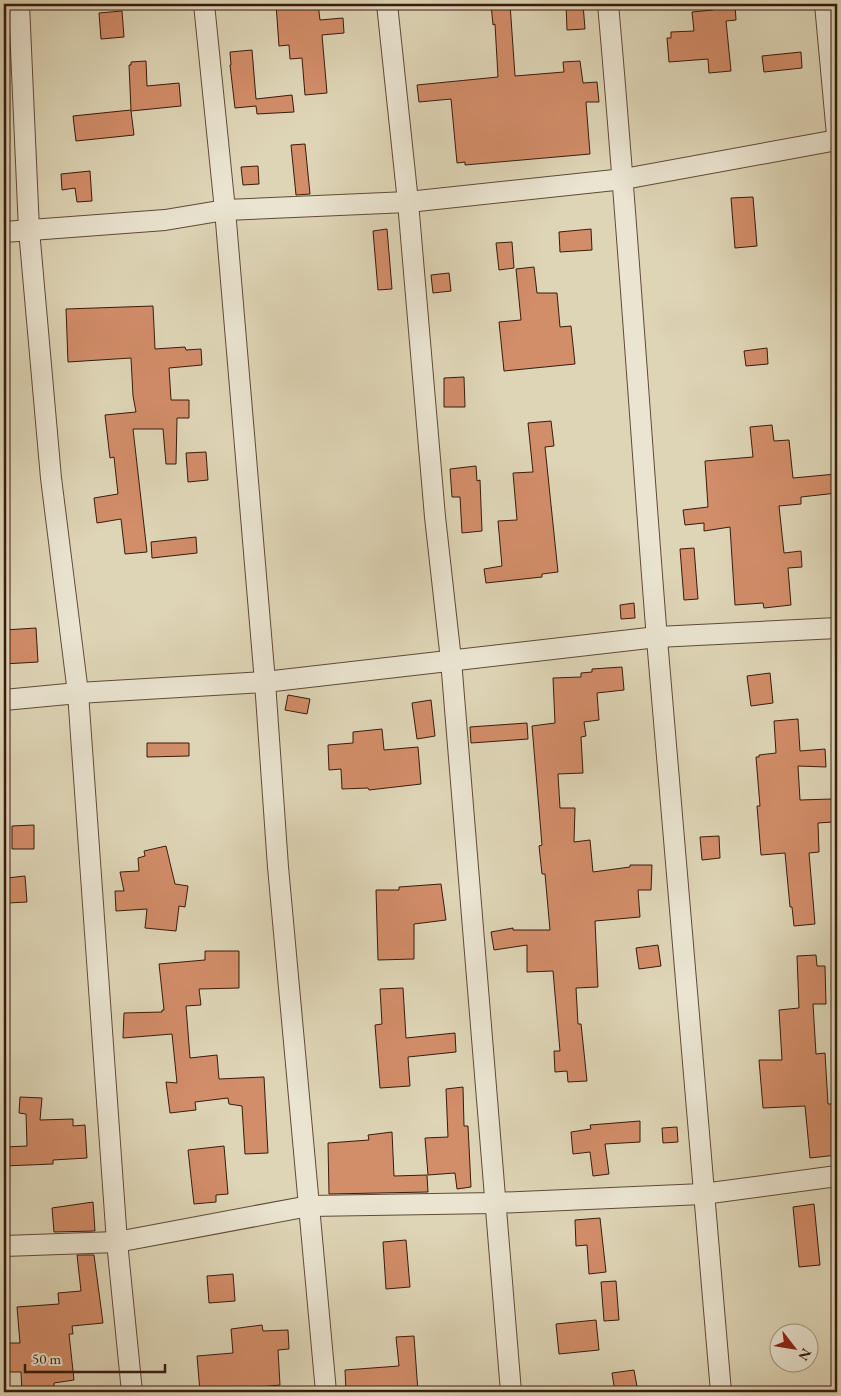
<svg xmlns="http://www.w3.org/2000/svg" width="841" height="1396" font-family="'EB Garamond',serif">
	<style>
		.building { fill: #d28d69; stroke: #371b0e }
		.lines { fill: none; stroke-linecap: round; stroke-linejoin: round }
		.minor-casing { stroke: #614a38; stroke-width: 22 }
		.minor { stroke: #eae4d0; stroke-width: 20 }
	</style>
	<rect width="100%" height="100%" fill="#ded5b6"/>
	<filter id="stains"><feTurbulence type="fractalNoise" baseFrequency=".004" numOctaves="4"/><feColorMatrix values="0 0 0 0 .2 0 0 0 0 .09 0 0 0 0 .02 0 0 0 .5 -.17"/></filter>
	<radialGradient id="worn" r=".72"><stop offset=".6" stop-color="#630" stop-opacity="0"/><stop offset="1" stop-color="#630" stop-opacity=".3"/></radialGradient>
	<!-- building -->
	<g class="building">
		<polygon points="276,4 318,4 320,20 343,18 344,33 322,35 327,93 305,95 302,58 290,59 289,45 279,46"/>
		<polygon points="491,4 510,4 515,76 564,72 563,62 580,61 583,83 597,82 599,102 586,102 590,154 465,165 465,162 457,163 451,99 419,102 417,85 498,77 495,24 493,25"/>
		<polygon points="566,4 583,4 585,29 567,30"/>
		<polygon points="713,4 735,4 736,20 726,21 731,71 709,73 708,59 669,62 667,38 671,38 671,32 694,31 692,12 713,10"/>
		<polygon points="122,11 124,37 101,39 99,13"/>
		<polygon points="252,50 256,99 292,95 294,112 257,114 256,106 235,108 230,65 231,65 230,52"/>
		<polygon points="801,52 802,68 764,72 762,56"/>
		<polygon points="146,61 147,86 179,83 181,106 131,111 134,135 76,141 73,116 131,110 129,65 131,65 131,62"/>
		<polygon points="305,144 310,194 296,195 291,145"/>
		<polygon points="258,166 259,184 243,185 241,167"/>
		<polygon points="90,171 92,201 77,202 75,188 62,190 61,174"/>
		<polygon points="753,197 757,246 735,248 731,198"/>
		<polygon points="387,229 392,289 378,290 373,231"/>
		<polygon points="591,229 592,250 560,252 559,232"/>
		<polygon points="512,242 514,268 499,270 496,243"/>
		<polygon points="534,267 537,293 557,293 560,327 571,326 575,364 504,371 499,322 521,320 516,269"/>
		<polygon points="449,273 451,291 433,293 431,275"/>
		<polygon points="153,306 155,349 185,347 186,350 201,349 202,365 169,368 171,400 189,400 189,418 177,418 176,464 166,464 163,429 133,429 147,552 125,554 121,519 97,523 94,498 118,494 114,457 110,458 105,415 136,412 133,396 131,358 68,362 66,309"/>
		<polygon points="767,348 768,364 746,366 744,351"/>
		<polygon points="464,377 465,407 444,407 444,378"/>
		<polygon points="551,421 554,446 545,447 558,572 542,574 542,577 486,583 484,569 502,566 498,521 517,520 513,473 533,472 528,423"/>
		<polygon points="772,425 774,441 789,440 793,478 836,474 837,493 801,497 801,504 779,506 784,553 801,551 802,567 788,568 791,605 764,608 763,603 735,605 730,527 704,531 704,523 685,525 683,510 708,507 705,461 753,457 750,427"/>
		<polygon points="206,452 208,480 188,482 186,453"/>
		<polygon points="476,466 477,481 480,480 482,531 462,533 460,497 452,497 450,469"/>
		<polygon points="196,537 197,553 152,558 151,542"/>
		<polygon points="694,548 698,599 684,600 680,549"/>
		<polygon points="634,603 635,618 621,619 620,605"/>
		<polygon points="36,628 38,662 4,664 4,630"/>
		<polygon points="622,667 624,690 597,693 599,720 584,722 586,736 581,737 583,773 558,774 560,808 575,808 574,842 590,840 593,872 630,867 630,865 652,865 651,890 638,890 640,917 595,921 598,987 576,988 578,1024 581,1024 587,1081 568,1082 567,1071 555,1072 554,1051 560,1051 553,971 527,972 527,945 494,950 491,932 513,928 513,930 550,930 545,874 542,874 539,846 542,845 532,726 555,723 553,678 581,677 581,673 592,672 592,669"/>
		<polygon points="770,673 773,703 751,706 747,676"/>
		<polygon points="288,695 310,699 307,714 285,710"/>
		<polygon points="431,700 435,736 417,739 412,703"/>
		<polygon points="798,719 800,751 825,749 826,767 798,766 800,800 832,799 833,822 818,823 819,852 809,853 815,924 794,926 792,907 790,907 785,853 761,855 757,806 760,806 756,757 759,757 759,755 776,753 774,721"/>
		<polygon points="527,723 528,739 471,743 470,727"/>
		<polygon points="382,729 384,750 418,747 421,784 369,790 368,788 342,789 341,769 329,770 328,745 353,743 353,732"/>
		<polygon points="147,743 189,743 189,756 147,757"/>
		<polygon points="34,825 34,849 12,849 12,826"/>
		<polygon points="719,836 720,858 702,860 700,837"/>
		<polygon points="166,846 175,884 188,886 185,907 179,906 176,931 145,928 147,909 116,911 115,891 124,891 120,872 139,871 138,858 145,856 144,851"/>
		<polygon points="25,876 27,902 8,903 7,878"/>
		<polygon points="441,884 446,920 414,924 414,959 378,960 376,890 399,890 399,887"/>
		<polygon points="658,945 661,966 639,969 636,948"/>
		<polygon points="205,951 239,951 239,988 199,989 201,1005 186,1006 190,1058 217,1055 219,1079 264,1077 268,1153 245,1154 242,1106 229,1104 228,1098 195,1102 196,1110 170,1113 166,1082 177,1083 172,1034 123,1038 124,1013 162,1012 162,1010 164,1010 159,964 205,960"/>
		<polygon points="816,955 817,966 825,966 826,1004 813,1004 816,1054 825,1053 828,1104 834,1104 837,1155 810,1158 805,1106 763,1108 759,1060 782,1060 779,1010 799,1008 797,956"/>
		<polygon points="403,988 406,1038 455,1033 456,1052 408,1057 410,1086 380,1088 375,1025 382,1024 380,989"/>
		<polygon points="463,1087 464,1126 468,1126 471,1187 457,1189 455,1173 428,1175 425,1138 448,1137 446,1089"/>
		<polygon points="20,1097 42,1098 40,1120 73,1119 73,1126 85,1125 87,1158 53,1160 53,1164 4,1166 4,1147 27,1146 26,1114 19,1113"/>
		<polygon points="640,1121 640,1142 605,1144 609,1174 593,1176 590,1152 573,1154 571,1132 591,1129 590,1125"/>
		<polygon points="677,1127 678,1142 663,1143 662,1128"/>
		<polygon points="392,1132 394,1176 427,1175 428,1192 329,1194 328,1143 369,1140 368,1135"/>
		<polygon points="224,1146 228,1194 216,1195 216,1202 194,1204 188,1150"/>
		<polygon points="93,1202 95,1231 54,1232 52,1208"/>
		<polygon points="814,1204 820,1265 799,1267 793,1207"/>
		<polygon points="600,1218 606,1272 589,1274 587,1245 576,1246 575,1220"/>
		<polygon points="406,1240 410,1287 386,1289 383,1242"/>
		<polygon points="77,1255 94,1255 103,1323 72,1326 73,1334 69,1334 74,1380 54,1383 54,1392 22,1392 21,1372 4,1372 4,1343 20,1343 17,1307 59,1304 58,1293 81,1291"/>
		<polygon points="233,1274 235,1301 209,1303 207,1276"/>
		<polygon points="616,1281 619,1320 604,1321 601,1282"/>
		<polygon points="596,1320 599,1350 559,1354 556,1324"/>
		<polygon points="262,1325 263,1331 288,1330 289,1349 278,1350 280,1385 220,1391 220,1392 200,1392 197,1356 233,1353 231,1329"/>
		<polygon points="414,1336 418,1392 346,1392 345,1370 399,1366 396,1337"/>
		<polygon points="634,1370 638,1392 615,1392 612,1373"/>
	</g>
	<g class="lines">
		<defs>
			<g id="minor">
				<polyline points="19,4 29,230 51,478 78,693 117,1242 132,1392"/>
				<polyline points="204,4 225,210 265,682 278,867 326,1392"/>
				<polyline points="387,4 408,202 435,517 451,660 511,1392"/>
				<path d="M608,4C627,215 640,427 657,639C676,890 698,1141 721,1392"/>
				<polyline points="825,4 837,135"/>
				<polyline points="4,232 165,220 225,210 408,202 624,179 837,140"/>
				<polyline points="4,700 78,693 265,682 657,637 837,628"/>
				<polyline points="4,1246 117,1242 309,1206 495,1203 703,1194 837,1176"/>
			</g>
		</defs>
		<!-- minor casing -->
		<use href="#minor" class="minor-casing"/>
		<!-- minor -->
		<use href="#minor" class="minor"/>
	</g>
	<!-- margin -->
	<rect width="841" height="1396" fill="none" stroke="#ded5b6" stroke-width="20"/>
	<rect x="5" y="5" width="831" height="1386" fill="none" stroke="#371b0e" stroke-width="2.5"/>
	<rect x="10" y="10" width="821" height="1376" fill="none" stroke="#371b0e"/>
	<!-- north arrow -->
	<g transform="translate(794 1348) rotate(121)"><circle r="24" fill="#eae4d0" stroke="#a29482"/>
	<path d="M0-4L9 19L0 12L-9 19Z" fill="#8f2418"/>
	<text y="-8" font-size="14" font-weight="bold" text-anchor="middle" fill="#371b0e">N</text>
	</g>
	<!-- scale -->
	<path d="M25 1364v8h140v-8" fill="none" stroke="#371b0e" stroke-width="2.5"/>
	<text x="32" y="1364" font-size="15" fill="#371b0e" stroke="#eae4d0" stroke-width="4" paint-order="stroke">50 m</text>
	<rect width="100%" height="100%" filter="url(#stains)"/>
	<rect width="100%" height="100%" fill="url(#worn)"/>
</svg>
